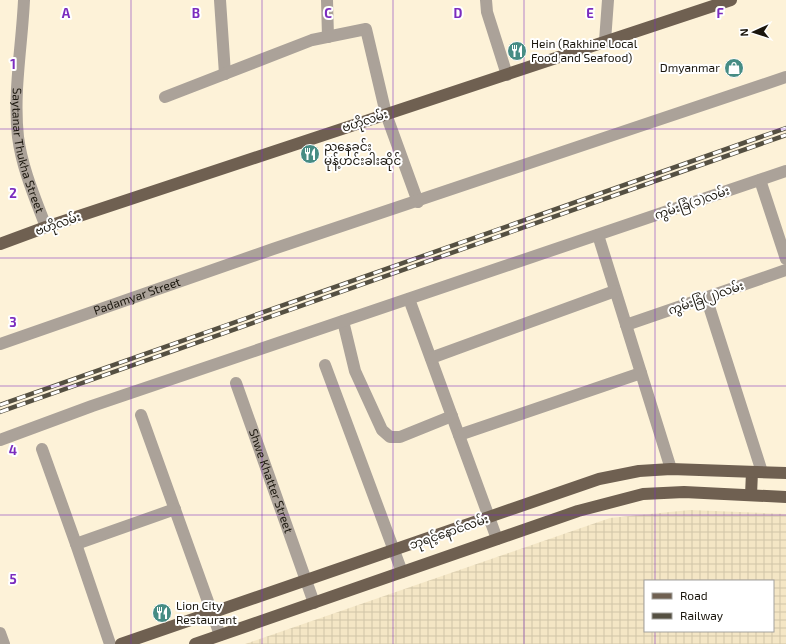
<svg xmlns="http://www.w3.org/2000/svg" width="786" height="644" font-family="'Exo 2','Noto Sans Myanmar',sans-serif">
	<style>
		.industrial { fill: url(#industrial-grid); fill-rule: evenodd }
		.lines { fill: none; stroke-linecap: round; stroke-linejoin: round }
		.minor { stroke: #aba299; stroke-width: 12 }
		.major { stroke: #6f6051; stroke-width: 12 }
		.rail-casing { stroke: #555042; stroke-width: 4.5 }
		.rail { stroke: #fff; stroke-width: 3; stroke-dasharray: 9; stroke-linecap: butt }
		.grid { fill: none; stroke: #7b2cbf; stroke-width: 1; stroke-opacity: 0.55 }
		.labels { text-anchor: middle; stroke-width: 4; stroke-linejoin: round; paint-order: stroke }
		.poi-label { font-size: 12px; fill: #1a160d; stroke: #fff; text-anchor: start }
		.street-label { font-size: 12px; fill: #1a160d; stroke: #fff }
		.grid-label { font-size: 13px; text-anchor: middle; font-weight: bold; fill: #7b2cbf; stroke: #fff; stroke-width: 4; stroke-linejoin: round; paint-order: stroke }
	</style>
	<defs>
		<pattern id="industrial-grid" width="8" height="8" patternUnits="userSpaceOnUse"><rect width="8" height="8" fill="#f4e6c5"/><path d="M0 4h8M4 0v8" fill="none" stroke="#d1c5a8"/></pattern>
	</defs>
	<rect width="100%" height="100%" fill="#fdf2d8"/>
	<!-- industrial -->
	<path class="industrial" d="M690,510L786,514V644H245L610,518ZM645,581H773V631H645Z"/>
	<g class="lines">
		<!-- minor -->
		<g class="minor">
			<path id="s1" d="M24,0C22,45 13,92 18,137C22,168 35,198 46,227"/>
			<polyline points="220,0 225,74"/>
			<polyline points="327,0 328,37"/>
			<polyline points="486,0 487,12 507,75"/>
			<polyline points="605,41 608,0"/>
			<polyline points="165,97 312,40 366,29 386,114 418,202"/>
			<polyline points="760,180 786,259"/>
			<polyline points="598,235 671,469"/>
			<polyline points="706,297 762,472"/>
			<polyline points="409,299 497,539"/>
			<polyline points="343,321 355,371 382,430 390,437 400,437 452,416"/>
			<polyline points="626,325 786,270"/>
			<path id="s2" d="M0,344L273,249L786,77"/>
			<polyline points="431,358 615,291"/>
			<polyline points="325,365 402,572"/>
			<path id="s3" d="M236,383L314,603"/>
			<polyline points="141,415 220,635"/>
			<polyline points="459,435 641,373"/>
			<polyline points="0,440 92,406 786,171"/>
			<polyline points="42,449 76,544 110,644"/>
			<polyline points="76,544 175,509"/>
			<polyline points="0,633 4,644"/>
		</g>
		<!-- major -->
		<g class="major">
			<polyline points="0,244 46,227 731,0"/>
			<polyline points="751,495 752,472"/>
			<polyline points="121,644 599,479 639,471 671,469 786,473"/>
			<polyline points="195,644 578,511 643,494 684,492 786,497"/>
		</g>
		<defs>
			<g id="rail">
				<polyline points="0,405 786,128"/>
				<polyline points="0,412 786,135"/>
			</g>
		</defs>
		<!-- rail casing -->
		<use href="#rail" class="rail-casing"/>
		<!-- rail -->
		<use href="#rail" class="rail"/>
	</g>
	<!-- grid -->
	<path class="grid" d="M131,0V644M262,0V644M393,0V644M524,0V644M655,0V581M0,129H786M0,258H786M0,386H786M0,515H786M655,631V644"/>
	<!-- icons -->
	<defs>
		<symbol id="restaurant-disc" viewBox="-11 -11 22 22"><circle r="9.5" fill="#468c84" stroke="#fff"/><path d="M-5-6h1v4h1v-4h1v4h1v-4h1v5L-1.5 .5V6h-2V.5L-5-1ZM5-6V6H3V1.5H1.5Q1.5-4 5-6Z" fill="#fff"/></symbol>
		<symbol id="shop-disc" viewBox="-11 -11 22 22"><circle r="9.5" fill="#468c84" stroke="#fff"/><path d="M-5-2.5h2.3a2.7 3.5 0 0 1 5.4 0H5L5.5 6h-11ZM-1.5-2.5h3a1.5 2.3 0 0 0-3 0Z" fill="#fff"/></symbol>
	</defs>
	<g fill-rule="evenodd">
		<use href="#restaurant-disc" x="506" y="40" width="22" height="22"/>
		<use href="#shop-disc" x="723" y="57" width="22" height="22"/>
		<use href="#restaurant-disc" x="299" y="143" width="22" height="22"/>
		<use href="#restaurant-disc" x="151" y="602" width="22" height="22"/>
	</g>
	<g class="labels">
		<!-- poi labels -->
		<g class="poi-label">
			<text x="531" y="48">Hein (Rakhine Local<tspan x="531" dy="14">Food and Seafood)</tspan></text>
			<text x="720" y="72" text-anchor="end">Dmyanmar</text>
			<text x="324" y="151">ညနေခင်း<tspan x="324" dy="14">မုန့်ဟင်းခါးဆိုင်</tspan></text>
			<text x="176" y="610">Lion City<tspan x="176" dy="14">Restaurant</tspan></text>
		</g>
		<!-- street labels -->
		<g class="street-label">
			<text transform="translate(365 121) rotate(-18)" y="4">ဗဟိုလမ်း</text>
			<text dy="4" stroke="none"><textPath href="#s1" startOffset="152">Saytanar Thukha Street</textPath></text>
			<text transform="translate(692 203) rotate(-19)" y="4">ကွမ်းခြံ(၁)လမ်း</text>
			<text transform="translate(58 224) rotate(-19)" y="4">ဗဟိုလမ်း</text>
			<text dy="4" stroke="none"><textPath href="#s2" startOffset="145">Padamyar Street</textPath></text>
			<text transform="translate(706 298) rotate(-19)" y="4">ကွမ်းခြံ(၂)လမ်း</text>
			<text dy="4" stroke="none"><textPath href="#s3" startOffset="104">Shwe Khatter Street</textPath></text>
			<text transform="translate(449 532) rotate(-19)" y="4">ဘုရင့်နောင်လမ်း</text>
		</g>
	</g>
	<g class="grid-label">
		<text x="66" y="18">A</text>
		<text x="196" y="18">B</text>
		<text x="328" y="18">C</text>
		<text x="458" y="18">D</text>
		<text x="590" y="18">E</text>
		<text x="720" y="18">F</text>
		<text x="13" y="69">1</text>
		<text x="13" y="198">2</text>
		<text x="13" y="327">3</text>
		<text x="13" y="455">4</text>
		<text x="13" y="584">5</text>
	</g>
	<!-- legend -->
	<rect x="644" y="580" width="130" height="52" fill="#ffffff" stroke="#a3a29e"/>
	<rect x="652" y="593" width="20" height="6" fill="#6f6051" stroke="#a3a29e"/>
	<text x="680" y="600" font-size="12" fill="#1a160d">Road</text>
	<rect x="652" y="613" width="20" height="6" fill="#555042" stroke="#a3a29e"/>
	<text x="680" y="620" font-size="12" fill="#1a160d">Railway</text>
	<!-- north arrow -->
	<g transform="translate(754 32) rotate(267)" stroke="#ffffff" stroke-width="3" paint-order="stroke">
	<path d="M0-3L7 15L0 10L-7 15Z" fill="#1a160d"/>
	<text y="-6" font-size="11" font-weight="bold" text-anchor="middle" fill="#1a160d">N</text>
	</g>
</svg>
